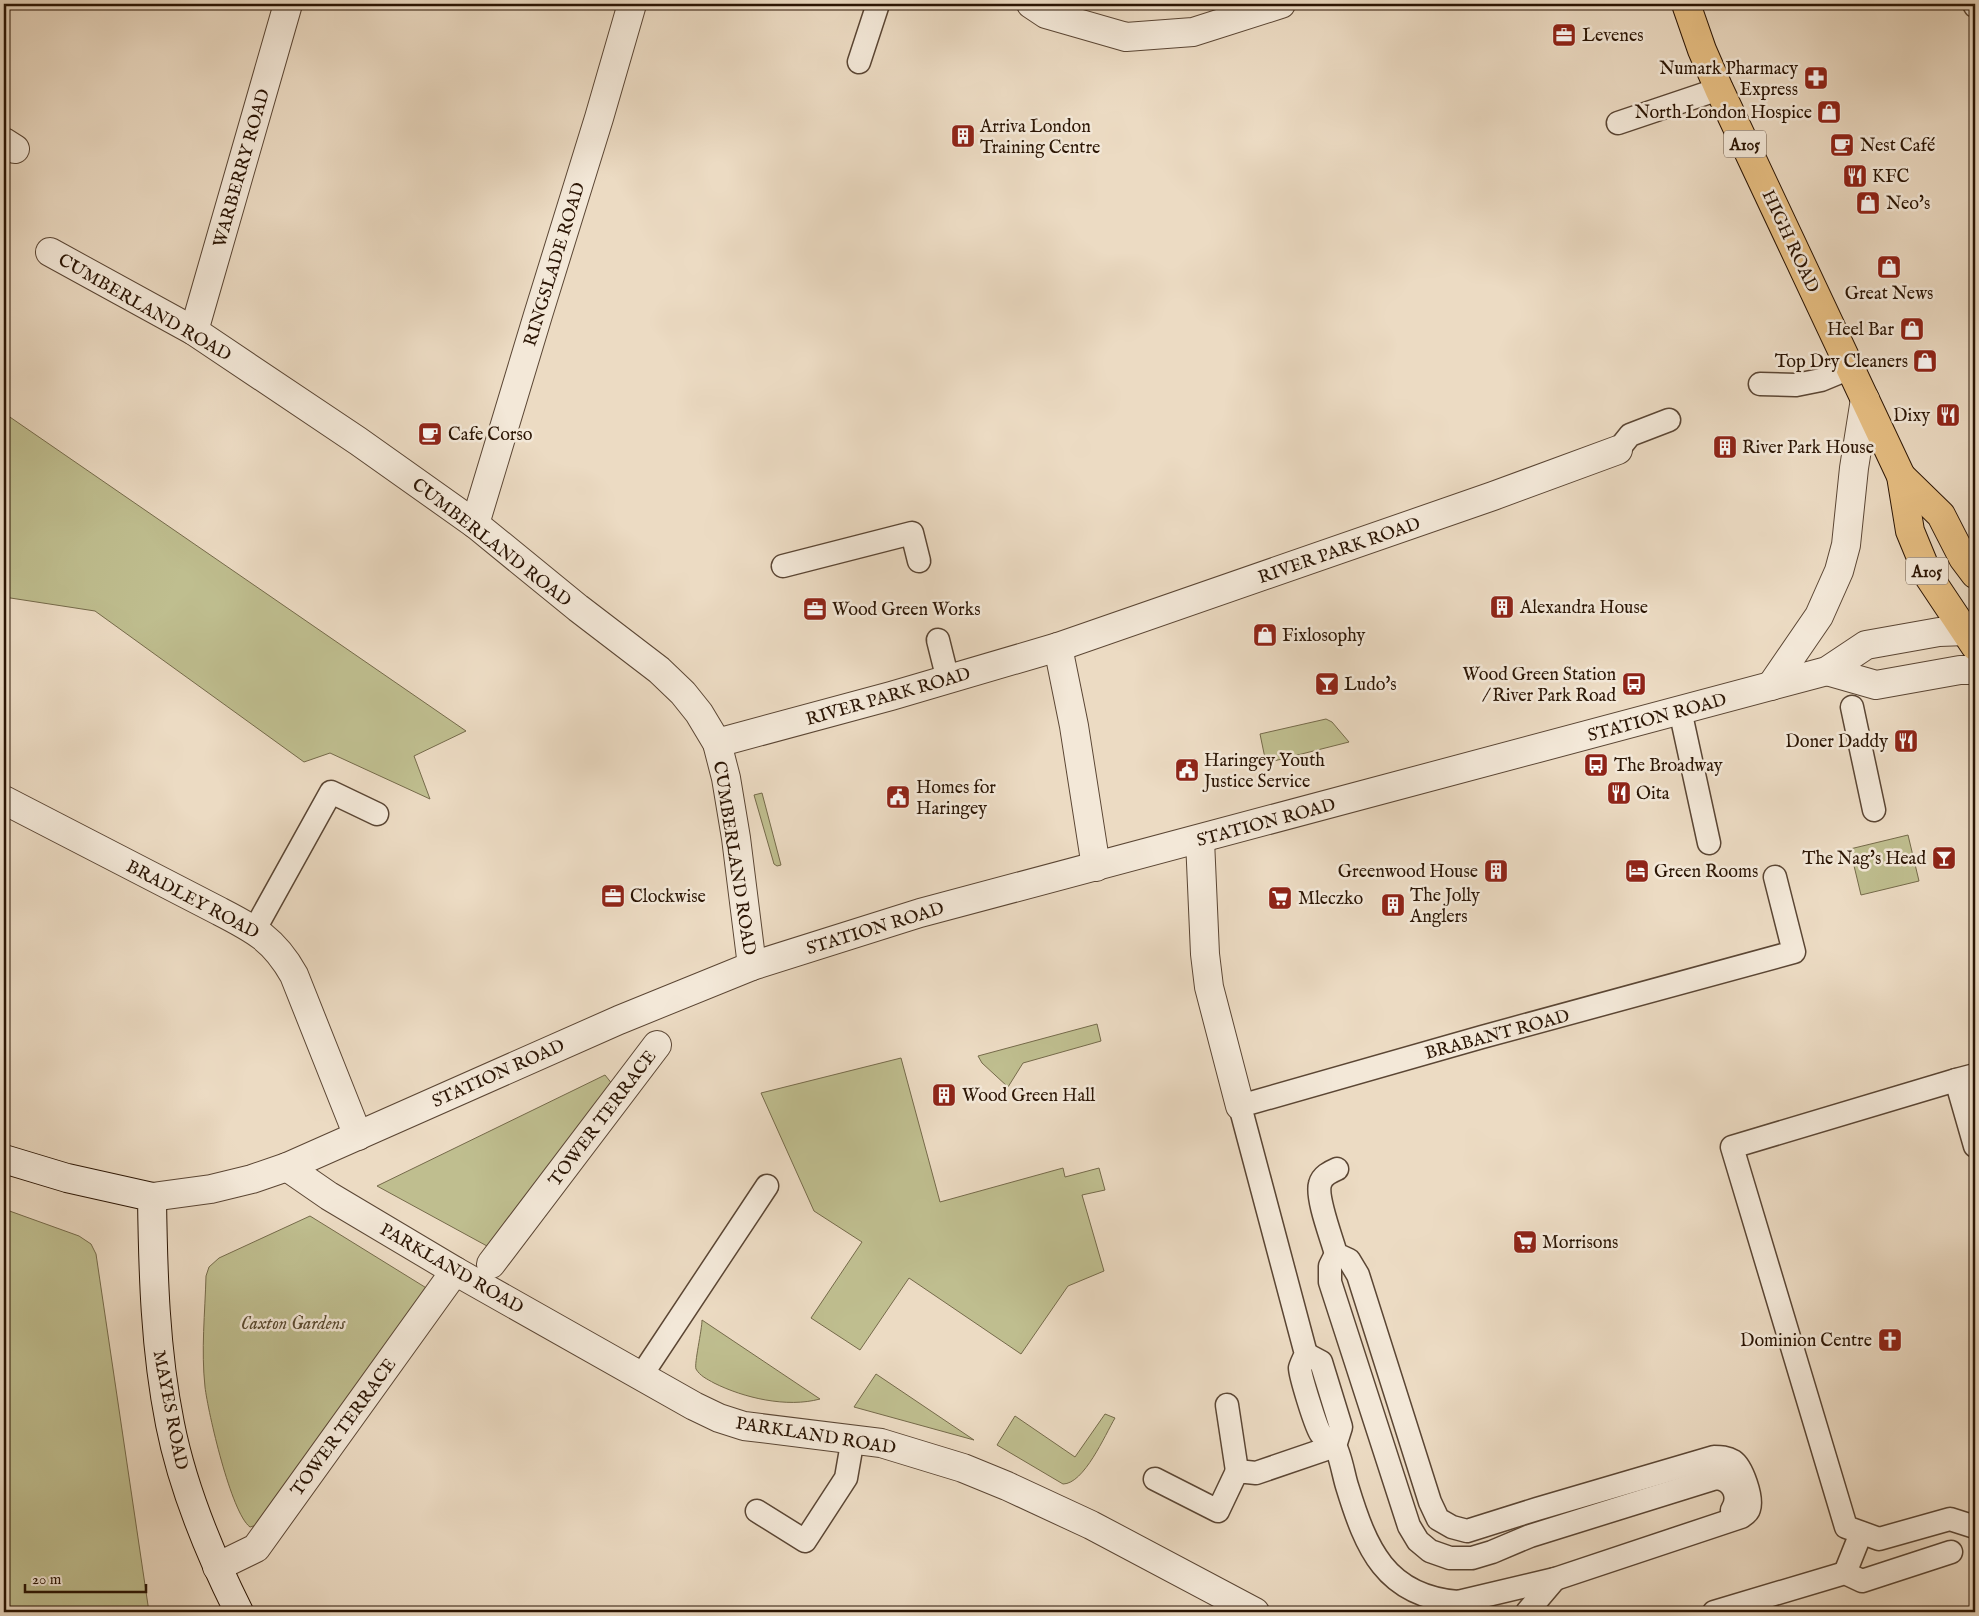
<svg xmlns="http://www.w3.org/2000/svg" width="1979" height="1616" font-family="'IM FELL English',serif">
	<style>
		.green { fill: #bfbe8f; stroke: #756a4a }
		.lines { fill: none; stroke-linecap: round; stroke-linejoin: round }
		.service-casing { stroke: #5b4634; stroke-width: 25 }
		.pedestrian-casing { stroke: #5b4634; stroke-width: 30 }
		.minor-casing { stroke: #5b4634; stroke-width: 30 }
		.tertiary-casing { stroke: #5b4634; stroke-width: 30 }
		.secondary-casing { stroke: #2b1504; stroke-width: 30 }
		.primary-casing { stroke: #2b1504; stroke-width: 30 }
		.service { stroke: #f3e8d8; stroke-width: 22 }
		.pedestrian { stroke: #f3e8d8; stroke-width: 28 }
		.minor { stroke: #f3e8d8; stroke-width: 28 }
		.tertiary { stroke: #f3e8d8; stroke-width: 28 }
		.secondary { stroke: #f3e8d8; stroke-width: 28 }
		.primary { stroke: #e6be82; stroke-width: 28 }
		.labels { text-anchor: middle; stroke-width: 5; stroke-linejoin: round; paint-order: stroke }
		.shield { fill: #f3e8d8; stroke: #675444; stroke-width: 1 }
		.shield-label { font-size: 16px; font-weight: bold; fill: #2b1504 }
		.poi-label { font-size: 18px; fill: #2b1504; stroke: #f3e8d8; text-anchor: start }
		.street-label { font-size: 18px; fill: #2b1504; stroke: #f3e8d8 }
		.park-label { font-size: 18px; font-style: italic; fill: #57482e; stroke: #f3e8d8 }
	</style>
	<rect width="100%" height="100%" fill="#ecdbc3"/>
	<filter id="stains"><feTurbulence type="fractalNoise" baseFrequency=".004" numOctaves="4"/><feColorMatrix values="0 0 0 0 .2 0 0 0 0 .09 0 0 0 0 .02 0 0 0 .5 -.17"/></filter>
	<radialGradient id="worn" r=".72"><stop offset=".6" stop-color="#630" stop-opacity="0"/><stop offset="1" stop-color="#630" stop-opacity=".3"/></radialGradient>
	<!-- green -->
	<g class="green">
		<polygon points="4,413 466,731 414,756 430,799 330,753 304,762 95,611 4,597"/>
		<polygon points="1326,719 1332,722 1349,742 1266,763 1260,734"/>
		<polygon points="762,793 781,865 777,866 774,864 754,795"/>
		<polygon points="1908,835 1919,881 1861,895 1850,849"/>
		<polygon points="1097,1024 1101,1041 1023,1063 1008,1087 982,1063 978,1056"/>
		<polygon points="901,1058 940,1202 1063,1168 1065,1177 1099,1168 1105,1190 1082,1195 1104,1271 1068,1286 1021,1354 909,1278 860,1350 811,1318 862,1242 814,1211 761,1093"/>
		<polygon points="605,1075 613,1085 487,1246 377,1186"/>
		<polygon points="4,1209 79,1236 91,1244 96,1254 149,1612 4,1612"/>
		<path d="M310,1216L428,1289L257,1525L250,1527C231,1513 208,1412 205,1387C201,1350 205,1313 206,1276L209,1267L219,1258Z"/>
		<path d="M702,1320L820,1399C787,1408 744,1398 714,1383C707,1379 700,1376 696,1369C694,1364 702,1330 702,1320Z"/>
		<polygon points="876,1374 974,1440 854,1407"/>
		<path d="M1105,1414L1115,1418C1105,1435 1084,1484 1063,1484L997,1445L1015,1416L1075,1457Z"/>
	</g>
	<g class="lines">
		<defs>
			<g id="service">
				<polyline points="1974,4 1975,6"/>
				<polyline points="859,62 878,4"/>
				<polyline points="1618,123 1719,89"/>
				<polyline points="1760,384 1796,385 1821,380 1850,368"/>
				<polyline points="1618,450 1630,435 1669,420"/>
				<polyline points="783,566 912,533 919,561"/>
				<polyline points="938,640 948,680"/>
				<polyline points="1852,707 1874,810"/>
				<polyline points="1680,710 1709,843"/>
				<polyline points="255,929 331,792 377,814"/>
				<polyline points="1975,1075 1956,1080 1975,1146"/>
				<polyline points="1956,1080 1732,1147 1846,1527 1879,1539 1950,1519 1975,1527"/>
				<path d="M1337,1169C1330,1172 1322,1176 1320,1184C1316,1198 1332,1239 1336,1254L1349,1260L1358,1275L1430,1502L1438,1519L1452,1527L1467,1531L1537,1509L1714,1457C1721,1457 1727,1457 1733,1461C1742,1467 1753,1498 1749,1509C1748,1513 1744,1515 1741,1517L1555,1579L1458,1602C1385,1596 1366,1548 1347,1486C1344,1477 1340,1453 1335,1446C1332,1441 1324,1438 1321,1434C1316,1428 1300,1375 1300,1368C1301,1364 1304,1358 1306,1354L1240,1106L1482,1037L1794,952L1775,877"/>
				<path d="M1336,1254L1330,1266V1282L1409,1526L1418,1541L1430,1551L1450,1558H1472L1492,1552L1530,1536L1716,1478C1732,1479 1741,1496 1732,1510"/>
				<polyline points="1306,1354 1321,1362 1341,1427 1335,1446"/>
				<polyline points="641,1376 767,1186"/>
				<polyline points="1227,1405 1237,1471"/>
				<polyline points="1155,1479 1218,1511 1237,1471 1256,1473 1335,1446"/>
				<polyline points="757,1511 805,1541 846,1478 853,1438"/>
				<polyline points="1845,1573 1861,1533"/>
				<polyline points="1527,1612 1555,1579"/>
				<polyline points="1714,1612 1845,1573 1862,1581 1951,1552"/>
			</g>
			<polyline id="pedestrian" points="491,1264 657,1045"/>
			<g id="minor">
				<polyline points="1031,4 1046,14 1126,37 1193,32 1281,4"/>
				<polyline points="4,142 15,149"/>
				<polyline points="50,252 194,331 358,441 475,524 578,608 659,670 683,693 699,713 717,743 726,778 736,838 752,966"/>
				<polyline points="194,331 288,4"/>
				<polyline points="475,524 538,315 599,118 632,4"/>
				<polyline points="1058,647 1074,726 1096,867"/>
				<polyline points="717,743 891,696 1058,647 1493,496 1618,450"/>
				<path d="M4,800L219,911C254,929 274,939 294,975L358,1136"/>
				<polyline points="1200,840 1205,954 1209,987 1240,1106"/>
				<polyline points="287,1167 329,1196 455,1271 694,1406 719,1418 744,1426 881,1443 963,1468 1007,1486 1091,1525 1255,1612"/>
				<polyline points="217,1567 256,1548 455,1271"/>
			</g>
			<g id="tertiary">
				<polyline points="1827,671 1876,685 1960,670 1975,670"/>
				<polyline points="1771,686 1819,616 1839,571 1846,545 1854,468 1865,399"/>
				<polyline points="152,1197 211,1189 252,1179 287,1167 619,1020 752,966 920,913 1827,671 1866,645 1939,632 1966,631"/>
			</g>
			<path id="secondary" d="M4,1159L67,1178L152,1197C153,1273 155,1349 170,1424C183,1490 209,1552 239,1612"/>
			<g id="primary">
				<polyline points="1686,4 1702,50 1719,89 1901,476 1910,531 1929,577 1975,646"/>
				<polyline points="1901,476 1941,515 1963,558 1975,574"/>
			</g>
		</defs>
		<!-- service casing -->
		<use href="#service" class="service-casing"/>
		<!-- pedestrian casing -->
		<use href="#pedestrian" class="pedestrian-casing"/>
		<!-- minor casing -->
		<use href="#minor" class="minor-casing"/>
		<!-- tertiary casing -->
		<use href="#tertiary" class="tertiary-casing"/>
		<!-- secondary casing -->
		<use href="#secondary" class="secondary-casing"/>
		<!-- primary casing -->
		<use href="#primary" class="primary-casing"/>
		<!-- service -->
		<use href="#service" class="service"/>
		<!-- pedestrian -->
		<use href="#pedestrian" class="pedestrian"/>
		<!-- minor -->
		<use href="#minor" class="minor"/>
		<!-- tertiary -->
		<use href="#tertiary" class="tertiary"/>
		<!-- secondary -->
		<use href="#secondary" class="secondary"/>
		<!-- primary -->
		<use href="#primary" class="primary"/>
	</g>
	<!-- icons -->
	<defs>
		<symbol id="office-square" viewBox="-11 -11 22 22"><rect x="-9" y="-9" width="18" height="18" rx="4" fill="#8f2418" stroke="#f3e8d8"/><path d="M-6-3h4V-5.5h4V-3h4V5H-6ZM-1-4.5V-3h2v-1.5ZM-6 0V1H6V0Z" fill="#fff"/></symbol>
		<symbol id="pharmacy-square" viewBox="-11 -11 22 22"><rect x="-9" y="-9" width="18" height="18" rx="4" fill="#8f2418" stroke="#f3e8d8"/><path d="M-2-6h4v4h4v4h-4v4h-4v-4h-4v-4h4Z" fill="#fff"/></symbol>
		<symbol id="shop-square" viewBox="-11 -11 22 22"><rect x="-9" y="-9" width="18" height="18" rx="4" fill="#8f2418" stroke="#f3e8d8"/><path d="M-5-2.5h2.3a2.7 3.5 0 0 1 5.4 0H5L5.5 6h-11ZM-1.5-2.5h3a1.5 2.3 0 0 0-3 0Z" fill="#fff"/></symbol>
		<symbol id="building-square" viewBox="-11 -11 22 22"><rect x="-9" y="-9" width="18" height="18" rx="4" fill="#8f2418" stroke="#f3e8d8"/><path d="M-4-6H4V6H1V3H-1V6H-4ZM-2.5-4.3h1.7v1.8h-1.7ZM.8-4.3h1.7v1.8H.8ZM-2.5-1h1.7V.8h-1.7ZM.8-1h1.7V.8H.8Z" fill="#fff"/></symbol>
		<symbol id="cafe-square" viewBox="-11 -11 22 22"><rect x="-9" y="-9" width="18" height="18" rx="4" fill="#8f2418" stroke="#f3e8d8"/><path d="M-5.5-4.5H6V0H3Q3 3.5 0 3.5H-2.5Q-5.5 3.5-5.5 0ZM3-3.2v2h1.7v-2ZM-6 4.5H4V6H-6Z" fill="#fff"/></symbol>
		<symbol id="restaurant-square" viewBox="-11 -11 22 22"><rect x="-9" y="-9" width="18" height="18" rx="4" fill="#8f2418" stroke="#f3e8d8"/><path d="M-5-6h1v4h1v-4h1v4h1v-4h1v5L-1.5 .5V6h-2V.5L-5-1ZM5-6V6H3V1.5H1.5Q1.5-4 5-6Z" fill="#fff"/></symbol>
		<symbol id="bar-square" viewBox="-11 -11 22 22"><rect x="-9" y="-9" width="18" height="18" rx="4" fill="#8f2418" stroke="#f3e8d8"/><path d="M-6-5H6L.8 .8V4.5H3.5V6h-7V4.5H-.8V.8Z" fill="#fff"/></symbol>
		<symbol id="bus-square" viewBox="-11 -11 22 22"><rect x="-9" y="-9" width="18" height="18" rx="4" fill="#8f2418" stroke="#f3e8d8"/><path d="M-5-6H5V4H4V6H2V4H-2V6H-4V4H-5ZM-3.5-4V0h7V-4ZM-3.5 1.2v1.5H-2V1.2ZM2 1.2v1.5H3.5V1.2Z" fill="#fff"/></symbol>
		<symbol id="civic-square" viewBox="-11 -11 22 22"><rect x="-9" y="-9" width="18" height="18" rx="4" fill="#8f2418" stroke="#f3e8d8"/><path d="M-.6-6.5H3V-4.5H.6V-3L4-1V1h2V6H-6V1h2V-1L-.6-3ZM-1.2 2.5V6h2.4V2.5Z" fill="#fff"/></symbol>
		<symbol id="hotel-square" viewBox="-11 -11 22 22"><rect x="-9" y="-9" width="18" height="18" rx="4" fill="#8f2418" stroke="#f3e8d8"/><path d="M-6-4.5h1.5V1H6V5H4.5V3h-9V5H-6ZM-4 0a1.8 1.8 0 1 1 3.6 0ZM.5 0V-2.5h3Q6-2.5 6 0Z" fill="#fff"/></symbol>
		<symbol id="supermarket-square" viewBox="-11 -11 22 22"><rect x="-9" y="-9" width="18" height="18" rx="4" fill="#8f2418" stroke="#f3e8d8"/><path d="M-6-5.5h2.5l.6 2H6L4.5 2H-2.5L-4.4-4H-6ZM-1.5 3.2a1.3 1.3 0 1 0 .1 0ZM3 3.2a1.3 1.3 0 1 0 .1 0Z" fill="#fff"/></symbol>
		<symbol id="church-square" viewBox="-11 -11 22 22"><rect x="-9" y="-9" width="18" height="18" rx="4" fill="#8f2418" stroke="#f3e8d8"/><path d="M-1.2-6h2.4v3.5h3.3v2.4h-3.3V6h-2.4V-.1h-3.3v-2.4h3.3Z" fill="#fff"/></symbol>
	</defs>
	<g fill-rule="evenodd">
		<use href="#office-square" x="1550" y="21" width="28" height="28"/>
		<use href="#pharmacy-square" x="1802" y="64" width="28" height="28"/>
		<use href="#shop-square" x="1815" y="98" width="28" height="28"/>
		<use href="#building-square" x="949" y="122" width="28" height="28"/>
		<use href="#cafe-square" x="1828" y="131" width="28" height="28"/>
		<use href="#restaurant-square" x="1841" y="162" width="28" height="28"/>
		<use href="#shop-square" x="1854" y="189" width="28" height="28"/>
		<use href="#shop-square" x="1875" y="253" width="28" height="28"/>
		<use href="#shop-square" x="1898" y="315" width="28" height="28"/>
		<use href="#shop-square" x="1911" y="347" width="28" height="28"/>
		<use href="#restaurant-square" x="1934" y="401" width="28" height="28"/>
		<use href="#cafe-square" x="416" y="420" width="28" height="28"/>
		<use href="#building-square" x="1711" y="433" width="28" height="28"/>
		<use href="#building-square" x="1488" y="593" width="28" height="28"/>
		<use href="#office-square" x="801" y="595" width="28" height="28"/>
		<use href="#shop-square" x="1251" y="621" width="28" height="28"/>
		<use href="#bar-square" x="1313" y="670" width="28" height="28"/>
		<use href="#bus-square" x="1620" y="670" width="28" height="28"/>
		<use href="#restaurant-square" x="1892" y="727" width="28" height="28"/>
		<use href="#bus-square" x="1582" y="751" width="28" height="28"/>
		<use href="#civic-square" x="1173" y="756" width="28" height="28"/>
		<use href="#restaurant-square" x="1605" y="779" width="28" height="28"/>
		<use href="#civic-square" x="884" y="783" width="28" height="28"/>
		<use href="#bar-square" x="1930" y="844" width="28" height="28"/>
		<use href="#building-square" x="1482" y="857" width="28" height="28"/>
		<use href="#hotel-square" x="1623" y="857" width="28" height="28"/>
		<use href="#office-square" x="599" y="882" width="28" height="28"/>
		<use href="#supermarket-square" x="1266" y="884" width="28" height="28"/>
		<use href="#building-square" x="1379" y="891" width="28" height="28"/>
		<use href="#building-square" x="930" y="1081" width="28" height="28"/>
		<use href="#supermarket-square" x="1511" y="1228" width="28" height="28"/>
		<use href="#church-square" x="1876" y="1326" width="28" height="28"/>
	</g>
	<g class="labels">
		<!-- shield labels -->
		<g class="shield">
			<rect x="1724" y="130.5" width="42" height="27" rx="4"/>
			<rect x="1906" y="557.5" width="42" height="27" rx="4"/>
		</g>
		<g class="shield-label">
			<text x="1745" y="150">A105</text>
			<text x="1927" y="577">A105</text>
		</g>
		<!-- poi labels -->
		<g class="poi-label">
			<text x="1582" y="41">Levenes</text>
			<text x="1798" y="74" text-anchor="end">Numark Pharmacy<tspan x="1798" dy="21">Express</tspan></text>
			<text x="1812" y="118" text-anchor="end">North London Hospice</text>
			<text x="980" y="132">Arriva London<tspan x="980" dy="21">Training Centre</tspan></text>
			<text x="1860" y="151">Nest Café</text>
			<text x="1872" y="182">KFC</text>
			<text x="1886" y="209">Neo's</text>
			<text x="1889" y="299" text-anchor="middle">Great News</text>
			<text x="1894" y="335" text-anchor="end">Heel Bar</text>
			<text x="1908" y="367" text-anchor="end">Top Dry Cleaners</text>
			<text x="1930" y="421" text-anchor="end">Dixy</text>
			<text x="448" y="440">Cafe Corso</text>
			<text x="1742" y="453">River Park House</text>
			<text x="1520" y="613">Alexandra House</text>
			<text x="832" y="615">Wood Green Works</text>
			<text x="1282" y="641">Fixlosophy</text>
			<text x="1616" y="680" text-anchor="end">Wood Green Station<tspan x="1616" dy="21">/ River Park Road</tspan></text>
			<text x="1344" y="690">Ludo's</text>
			<text x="1888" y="747" text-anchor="end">Doner Daddy</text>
			<text x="1204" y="766">Haringey Youth<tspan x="1204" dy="21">Justice Service</tspan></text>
			<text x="1614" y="771">The Broadway</text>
			<text x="916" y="793">Homes for<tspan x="916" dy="21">Haringey</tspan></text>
			<text x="1636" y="799">Oita</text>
			<text x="1926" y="864" text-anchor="end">The Nag's Head</text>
			<text x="1478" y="877" text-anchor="end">Greenwood House</text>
			<text x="1654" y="877">Green Rooms</text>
			<text x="1410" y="901">The Jolly<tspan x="1410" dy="21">Anglers</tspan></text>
			<text x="630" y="902">Clockwise</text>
			<text x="1298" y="904">Mleczko</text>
			<text x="962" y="1101">Wood Green Hall</text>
			<text x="1542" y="1248">Morrisons</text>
			<text x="1872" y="1346" text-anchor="end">Dominion Centre</text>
		</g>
		<!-- street labels -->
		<g class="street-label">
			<text transform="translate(241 168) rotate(-74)" y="6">WARBERRY ROAD</text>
			<text transform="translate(1791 241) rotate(65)" y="6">HIGH ROAD</text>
			<text transform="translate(554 264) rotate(-73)" y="6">RINGSLADE ROAD</text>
			<text transform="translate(145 307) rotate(30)" y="6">CUMBERLAND ROAD</text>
			<text transform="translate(492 542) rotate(38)" y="6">CUMBERLAND ROAD</text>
			<text transform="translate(1339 550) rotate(-19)" y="6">RIVER PARK ROAD</text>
			<text transform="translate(888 696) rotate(-16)" y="6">RIVER PARK ROAD</text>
			<text transform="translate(1657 717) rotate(-15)" y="6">STATION ROAD</text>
			<text transform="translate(1266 822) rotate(-15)" y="6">STATION ROAD</text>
			<text transform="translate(735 858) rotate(81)" y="6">CUMBERLAND ROAD</text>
			<text transform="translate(193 899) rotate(28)" y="6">BRADLEY ROAD</text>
			<text transform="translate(875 928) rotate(-17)" y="6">STATION ROAD</text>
			<text transform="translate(1497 1034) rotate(-15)" y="6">BRABANT ROAD</text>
			<text transform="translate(498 1073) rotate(-24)" y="6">STATION ROAD</text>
			<text transform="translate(602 1118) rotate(-53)" y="6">TOWER TERRACE</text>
			<text transform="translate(452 1268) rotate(30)" y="6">PARKLAND ROAD</text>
			<text transform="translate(171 1410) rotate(79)" y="6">MAYES ROAD</text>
			<text transform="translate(343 1427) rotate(-54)" y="6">TOWER TERRACE</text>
			<text transform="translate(816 1435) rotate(9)" y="6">PARKLAND ROAD</text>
		</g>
		<!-- park labels -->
		<g class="park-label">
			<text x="293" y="1329">Caxton Gardens</text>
		</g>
	</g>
	<!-- margin -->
	<rect width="1979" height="1616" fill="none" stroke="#ecdbc3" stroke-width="20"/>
	<rect x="5" y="5" width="1969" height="1606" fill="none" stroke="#2b1504" stroke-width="2.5"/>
	<rect x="10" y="10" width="1959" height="1596" fill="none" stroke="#2b1504"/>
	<!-- scale -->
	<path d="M25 1584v8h121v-8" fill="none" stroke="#2b1504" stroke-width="2.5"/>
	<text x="32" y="1584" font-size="15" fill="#2b1504" stroke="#f3e8d8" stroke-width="4" paint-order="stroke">20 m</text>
	<rect width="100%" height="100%" filter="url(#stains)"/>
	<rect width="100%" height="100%" fill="url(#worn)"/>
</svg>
